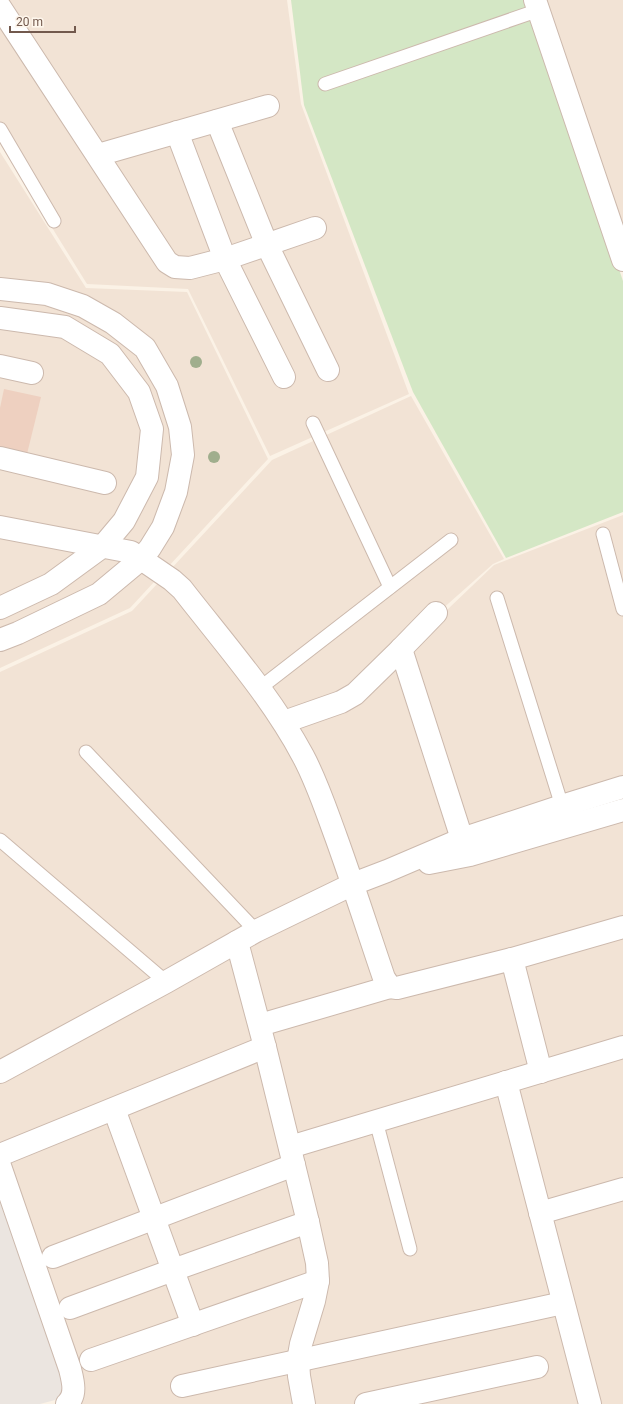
<svg xmlns="http://www.w3.org/2000/svg" width="623" height="1404" font-family="Roboto,sans-serif">
	<style>
		.residential { fill: #f2e3d5 }
		.industrial { fill: #ebe5e0 }
		.green { fill: #d4e7c5 }
		.building { fill: #eed0c0 }
		.lines { fill: none; stroke-linecap: round; stroke-linejoin: round }
		.service-casing { stroke: #ccb9ad; stroke-width: 15 }
		.minor-casing { stroke: #ccb9ad; stroke-width: 24 }
		.service { stroke: #fff; stroke-width: 13 }
		.minor { stroke: #fff; stroke-width: 22 }
		.tree { fill: #a0ae8d }
	</style>
	<rect width="100%" height="100%" fill="#fbf2e6"/>
	<!-- residential -->
	<g class="residential">
		<polygon points="0,0 287,0 301,104 409,394 270,456 188,289 87,284 0,144"/>
		<polygon points="541,0 623,0 623,244"/>
		<polygon points="0,152 86,288 187,292 268,459 130,608 0,668"/>
		<polygon points="411,396 504,559 493,564 352,689 278,723 348,882 0,1063 0,672 132,611 272,460"/>
		<polygon points="623,515 623,783 356,879 288,723 358,695 494,565"/>
		<polygon points="623,819 623,1404 75,1404 0,1157 0,1078 359,886 388,875"/>
	</g>
	<!-- industrial -->
	<polygon class="industrial" points="0,1193 62,1380 64,1394 55,1400 40,1404 0,1404"/>
	<!-- green -->
	<polygon class="green" points="291,0 527,0 623,281 623,512 506,558 413,392 304,105"/>
	<!-- building -->
	<polygon class="building" points="4,389 41,397 26,458 0,452 0,408"/>
	<g class="lines">
		<defs>
			<g id="service">
				<polyline points="325,84 539,10"/>
				<polyline points="0,129 54,221"/>
				<polyline points="313,423 390,587"/>
				<polyline points="603,534 623,609"/>
				<polyline points="497,598 562,806"/>
				<polyline points="260,688 451,540"/>
				<polyline points="86,752 256,931"/>
				<polyline points="0,840 166,982"/>
				<polyline points="376,1121 410,1249"/>
			</g>
			<g id="minor">
				<polyline points="535,0 623,260"/>
				<polyline points="0,7 167,262 175,267 190,268 225,259 315,228"/>
				<polyline points="217,121 267,245 328,370"/>
				<polyline points="177,132 225,259 284,377"/>
				<polyline points="98,155 268,106"/>
				<polyline points="0,289 47,294 83,306 113,323 145,348 167,386 180,427 183,455 176,492 163,527 150,548 141,559 99,594 18,633 0,640"/>
				<polyline points="0,318 65,327 110,354 139,392 152,429 147,477 124,521 103,546 51,584 0,608"/>
				<polyline points="0,366 32,373"/>
				<polyline points="0,458 105,483"/>
				<path d="M0,527L131,552L172,580L182,589C224,643 271,696 303,756C317,782 326,810 336,837C353,884 368,931 384,978L390,987L397,988L512,959L623,927"/>
				<polyline points="401,649 462,839"/>
				<polyline points="284,722 341,702 355,694 401,649 436,613"/>
				<polyline points="429,863 470,855 623,810"/>
				<polyline points="237,942 265,1047 308,1222 317,1263 318,1281 314,1301 301,1344 298,1361 299,1376 304,1404"/>
				<polyline points="512,959 541,1072"/>
				<polyline points="260,1025 390,987"/>
				<polyline points="0,1072 166,982 256,931 353,884 387,871 462,839 562,806 623,787"/>
				<polyline points="506,1082 590,1404"/>
				<polyline points="114,1109 193,1325"/>
				<polyline points="290,1147 623,1047"/>
				<polyline points="0,1155 265,1047"/>
				<path d="M0,1166L70,1369C73,1381 77,1395 67,1404"/>
				<polyline points="540,1213 623,1189"/>
				<polyline points="53,1257 294,1165"/>
				<polyline points="70,1308 173,1270 308,1222"/>
				<polyline points="91,1360 318,1281"/>
				<polyline points="182,1386 563,1303"/>
				<polyline points="366,1404 537,1367"/>
			</g>
		</defs>
		<!-- service casing -->
		<use href="#service" class="service-casing"/>
		<!-- minor casing -->
		<use href="#minor" class="minor-casing"/>
		<!-- service -->
		<use href="#service" class="service"/>
		<!-- minor -->
		<use href="#minor" class="minor"/>
	</g>
	<!-- trees -->
	<g class="tree">
		<circle cx="196" cy="362" r="6"/>
		<circle cx="214" cy="457" r="6"/>
	</g>
	<!-- scale -->
	<path d="M10 26v6h65v-6" fill="none" stroke="#72594d" stroke-width="2"/>
	<text x="16" y="26" font-size="12" fill="#72594d" stroke="#fef6ec" stroke-width="3" paint-order="stroke">20 m</text>
</svg>
